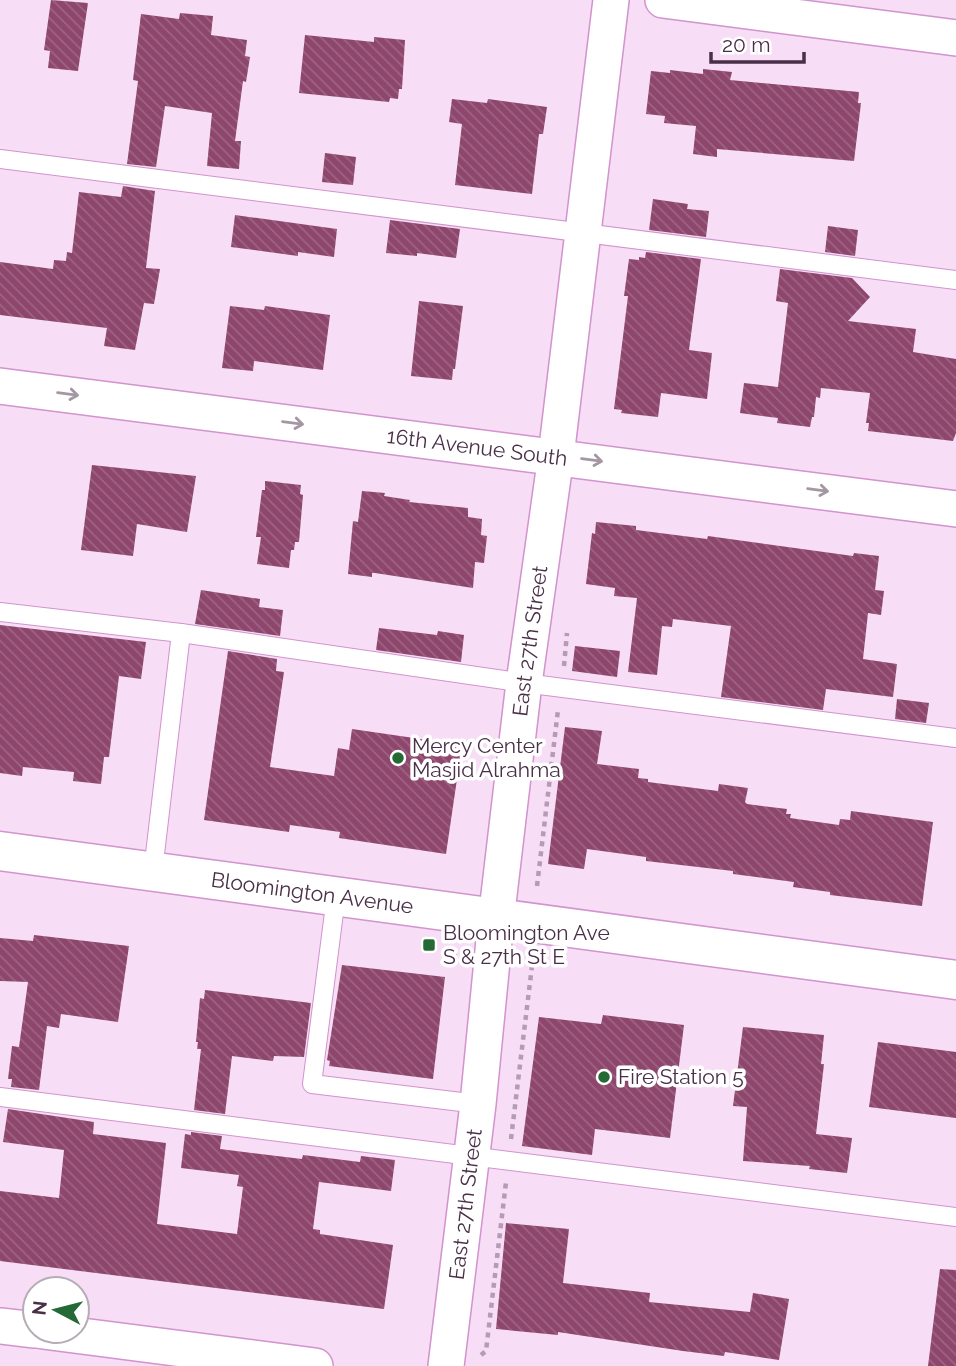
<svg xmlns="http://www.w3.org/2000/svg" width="956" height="1366" font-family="Raleway,sans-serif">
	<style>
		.building { fill: url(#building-back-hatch) }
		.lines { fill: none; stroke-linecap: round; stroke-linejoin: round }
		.lane-casing { stroke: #d293ce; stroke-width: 20 }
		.street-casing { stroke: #d293ce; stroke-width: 38 }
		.secondary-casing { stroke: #d293ce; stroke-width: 41 }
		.path { stroke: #b59bb3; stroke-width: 4.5; stroke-dasharray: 5 5; stroke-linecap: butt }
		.lane { stroke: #fff; stroke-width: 18 }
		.street { stroke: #fff; stroke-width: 35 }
		.secondary { stroke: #fff; stroke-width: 38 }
		.oneway { stroke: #a497a3 }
		.poi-dot { fill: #256a36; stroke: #fff; stroke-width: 2.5 }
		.labels { text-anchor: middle; stroke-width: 7; stroke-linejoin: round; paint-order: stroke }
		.street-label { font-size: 21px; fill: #492f47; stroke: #fff }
		.poi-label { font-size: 21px; fill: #492f47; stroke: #fff; text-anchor: start }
	</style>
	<defs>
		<pattern id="building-back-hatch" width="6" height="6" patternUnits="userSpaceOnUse" patternTransform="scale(1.75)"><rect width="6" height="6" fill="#8e466c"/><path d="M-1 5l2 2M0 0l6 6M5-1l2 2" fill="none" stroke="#9c6583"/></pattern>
	</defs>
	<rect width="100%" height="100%" fill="#f7ddf5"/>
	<!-- building -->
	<g class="building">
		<polygon points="51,0 88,3 78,71 48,68 50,51 44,50"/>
		<polygon points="180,13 213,16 211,35 247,40 245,56 250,57 246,82 243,81 235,141 241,141 239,169 207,166 212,113 165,106 156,167 127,164 138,81 133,80 141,14 179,19"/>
		<polygon points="305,35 374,42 374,37 405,40 402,89 399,89 398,99 390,98 389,102 299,93"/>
		<polygon points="703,69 732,72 730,80 859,92 858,103 861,103 854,161 717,149 717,157 693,154 696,126 664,123 665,116 646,114 651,71 670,73 670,70 703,74"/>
		<polygon points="452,99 487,103 488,99 547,107 543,134 539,134 532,194 455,185 462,124 449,122"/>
		<polygon points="325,153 356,157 353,185 322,182"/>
		<polygon points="123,186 155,191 146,268 160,269 154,304 144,303 135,350 104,346 107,328 0,315 0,262 53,269 54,260 66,261 67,252 72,253 79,192 121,197"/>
		<polygon points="653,199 688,204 687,209 709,211 706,237 649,230"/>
		<polygon points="235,215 337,229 334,257 298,252 298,256 231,247"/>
		<polygon points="390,220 460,229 456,258 417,253 417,256 386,253"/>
		<polygon points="828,226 858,230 855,256 825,252"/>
		<polygon points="646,252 701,259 689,350 712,353 707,399 661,393 658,417 621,413 622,410 614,409 628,296 624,296 629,259 639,260 639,257 645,258"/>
		<polygon points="780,269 852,278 870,297 848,321 916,329 913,352 956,359 956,433 953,441 868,431 869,423 866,423 870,393 821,388 820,398 816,397 814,417 812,417 810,427 777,423 778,418 740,413 744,383 778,387 788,303 776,301"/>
		<polygon points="419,301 463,306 455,369 453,369 452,380 411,376"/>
		<polygon points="230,306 264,310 265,306 330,315 323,370 254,361 253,371 222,368"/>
		<polygon points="92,465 196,476 187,532 137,524 133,556 81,550"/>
		<polygon points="265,481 301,485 300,494 303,495 299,542 295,542 294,550 291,550 289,568 257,564 261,537 256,537 262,490 265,490"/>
		<polygon points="362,491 385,493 384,496 410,500 409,502 468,508 468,517 482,519 481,535 487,536 484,563 475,562 473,588 375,573 372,573 372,577 348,574 353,521 358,522"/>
		<polygon points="596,522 636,526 636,530 707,539 708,536 853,556 854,553 879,556 875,590 884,591 881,615 868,613 863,659 897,664 893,697 826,689 823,710 721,697 731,626 673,619 672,627 662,626 657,675 628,672 637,598 614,596 615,588 586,584 592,533 595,534"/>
		<polygon points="201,590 260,599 259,607 283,610 280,636 195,624"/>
		<polygon points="0,625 146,642 141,679 119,676 109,757 104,757 101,784 73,781 74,772 23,767 22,776 0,773"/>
		<polygon points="379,628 437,635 438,631 464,635 461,662 376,650"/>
		<polygon points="575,646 620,651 617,677 572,671"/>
		<polygon points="228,651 277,659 276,671 284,672 270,767 334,776 338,748 349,750 352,729 462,745 446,854 339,838 340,832 290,825 289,832 204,820"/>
		<polygon points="897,699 929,703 926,723 895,719"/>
		<polygon points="565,727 602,731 597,764 639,769 638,778 648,779 648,782 718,791 719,784 748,788 745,802 747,804 787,809 786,814 791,814 790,818 839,825 840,819 850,820 851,811 933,822 922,906 830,895 830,892 793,887 794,882 733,874 733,871 646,861 646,857 587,849 584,869 548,864"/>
		<polygon points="34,935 129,946 118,1022 61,1014 59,1028 47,1026 39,1090 11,1087 12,1079 8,1079 12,1046 19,1047 28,982 0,981 0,938 33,941"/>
		<polygon points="342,965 445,977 433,1079 329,1066 330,1061 327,1060"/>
		<polygon points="205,990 311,1003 304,1057 274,1056 273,1061 232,1056 225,1114 194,1110 201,1049 197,1049 198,1042 196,1042 200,998 204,999"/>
		<polygon points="603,1015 684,1025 670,1138 595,1129 592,1155 522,1146 539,1017 601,1024"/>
		<polygon points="743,1027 824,1035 821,1064 824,1064 816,1134 852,1138 847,1173 809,1169 810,1166 743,1161 747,1107 733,1106"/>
		<polygon points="878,1042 956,1052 956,1118 869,1107"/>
		<polygon points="8,1109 94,1122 93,1134 166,1143 157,1224 237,1234 243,1187 237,1186 239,1175 181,1168 185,1134 191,1135 191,1132 222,1136 220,1149 302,1159 303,1155 360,1162 361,1156 395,1160 391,1191 319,1182 313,1229 320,1230 320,1234 393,1245 384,1309 0,1261 0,1191 59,1198 64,1150 3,1142"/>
		<polygon points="506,1223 569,1229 563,1283 650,1293 649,1302 750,1312 753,1293 789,1299 779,1360 725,1352 724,1356 683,1351 558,1332 558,1335 496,1329"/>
		<polygon points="940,1269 956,1270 956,1366 928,1366"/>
	</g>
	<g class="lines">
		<defs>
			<g id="lane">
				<polyline points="0,159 956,280"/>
				<polyline points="0,612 181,633 524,683 956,738"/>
				<polyline points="153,871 181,633"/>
				<polyline points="336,897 312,1084 478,1104"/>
				<polyline points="0,1097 956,1217"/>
			</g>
			<g id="street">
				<polyline points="663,0 956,38"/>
				<path id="s1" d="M0,386L956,509"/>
				<polyline points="0,1326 35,1330"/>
				<polyline points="43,1331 315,1366"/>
				<path id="s2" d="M446,1366L478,1104L496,920L524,683L556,456L611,0"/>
			</g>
			<g id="secondary">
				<path id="s3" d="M0,851L956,980"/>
			</g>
		</defs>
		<!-- lane casing -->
		<use href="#lane" class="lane-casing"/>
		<!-- street casing -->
		<use href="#street" class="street-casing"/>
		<!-- secondary casing -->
		<use href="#secondary" class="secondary-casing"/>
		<!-- path -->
		<g class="path">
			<polyline points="564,666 567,633"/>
			<polyline points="537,886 558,710"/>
			<polyline points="454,958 455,949"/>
			<polyline points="511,1139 532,966 529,962"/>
			<polyline points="481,1355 486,1351 506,1182"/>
		</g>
		<!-- lane -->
		<use href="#lane" class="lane"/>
		<!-- street -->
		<use href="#street" class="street"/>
		<!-- secondary -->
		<use href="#secondary" class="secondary"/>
	</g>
	<!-- one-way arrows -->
	<defs><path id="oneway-shaft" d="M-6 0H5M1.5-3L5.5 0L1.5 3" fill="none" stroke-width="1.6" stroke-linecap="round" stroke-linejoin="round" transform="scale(1.75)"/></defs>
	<g class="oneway">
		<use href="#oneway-shaft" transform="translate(68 394) rotate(7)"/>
		<use href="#oneway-shaft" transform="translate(293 423) rotate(7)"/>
		<use href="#oneway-shaft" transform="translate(592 460) rotate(7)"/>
		<use href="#oneway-shaft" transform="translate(818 490) rotate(8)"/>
	</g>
	<!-- markers -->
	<g class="poi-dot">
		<circle cx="398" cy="758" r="7"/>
		<rect x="422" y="938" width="14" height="14" rx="3.5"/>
		<circle cx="604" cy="1077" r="7"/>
	</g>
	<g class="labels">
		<!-- street labels -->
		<g class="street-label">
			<text dy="7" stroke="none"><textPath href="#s1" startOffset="481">16th Avenue South</textPath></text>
			<text dy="7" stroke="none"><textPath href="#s2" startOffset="730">East 27th Street</textPath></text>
			<text dy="7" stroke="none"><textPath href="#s3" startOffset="315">Bloomington Avenue</textPath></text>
			<text dy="7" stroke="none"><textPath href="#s2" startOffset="163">East 27th Street</textPath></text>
		</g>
		<!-- poi labels -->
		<g class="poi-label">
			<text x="412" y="753">Mercy Center<tspan x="412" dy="24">Masjid Alrahma</tspan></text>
			<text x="443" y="940">Bloomington Ave<tspan x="443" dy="24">S &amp; 27th St E</tspan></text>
			<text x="618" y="1084">Fire Station 5</text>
		</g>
	</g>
	<!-- north arrow -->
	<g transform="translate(56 1310) rotate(277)"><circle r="33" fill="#ffffff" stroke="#b6acb5" stroke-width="2"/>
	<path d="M0-5L12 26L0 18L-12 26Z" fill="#256a36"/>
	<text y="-10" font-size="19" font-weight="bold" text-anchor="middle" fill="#492f47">N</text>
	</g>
	<!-- scale -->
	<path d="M711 52v10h93v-10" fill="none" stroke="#492f47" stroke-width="3.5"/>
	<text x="722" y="52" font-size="21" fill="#492f47" stroke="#ffffff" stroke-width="5" paint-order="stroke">20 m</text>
</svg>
